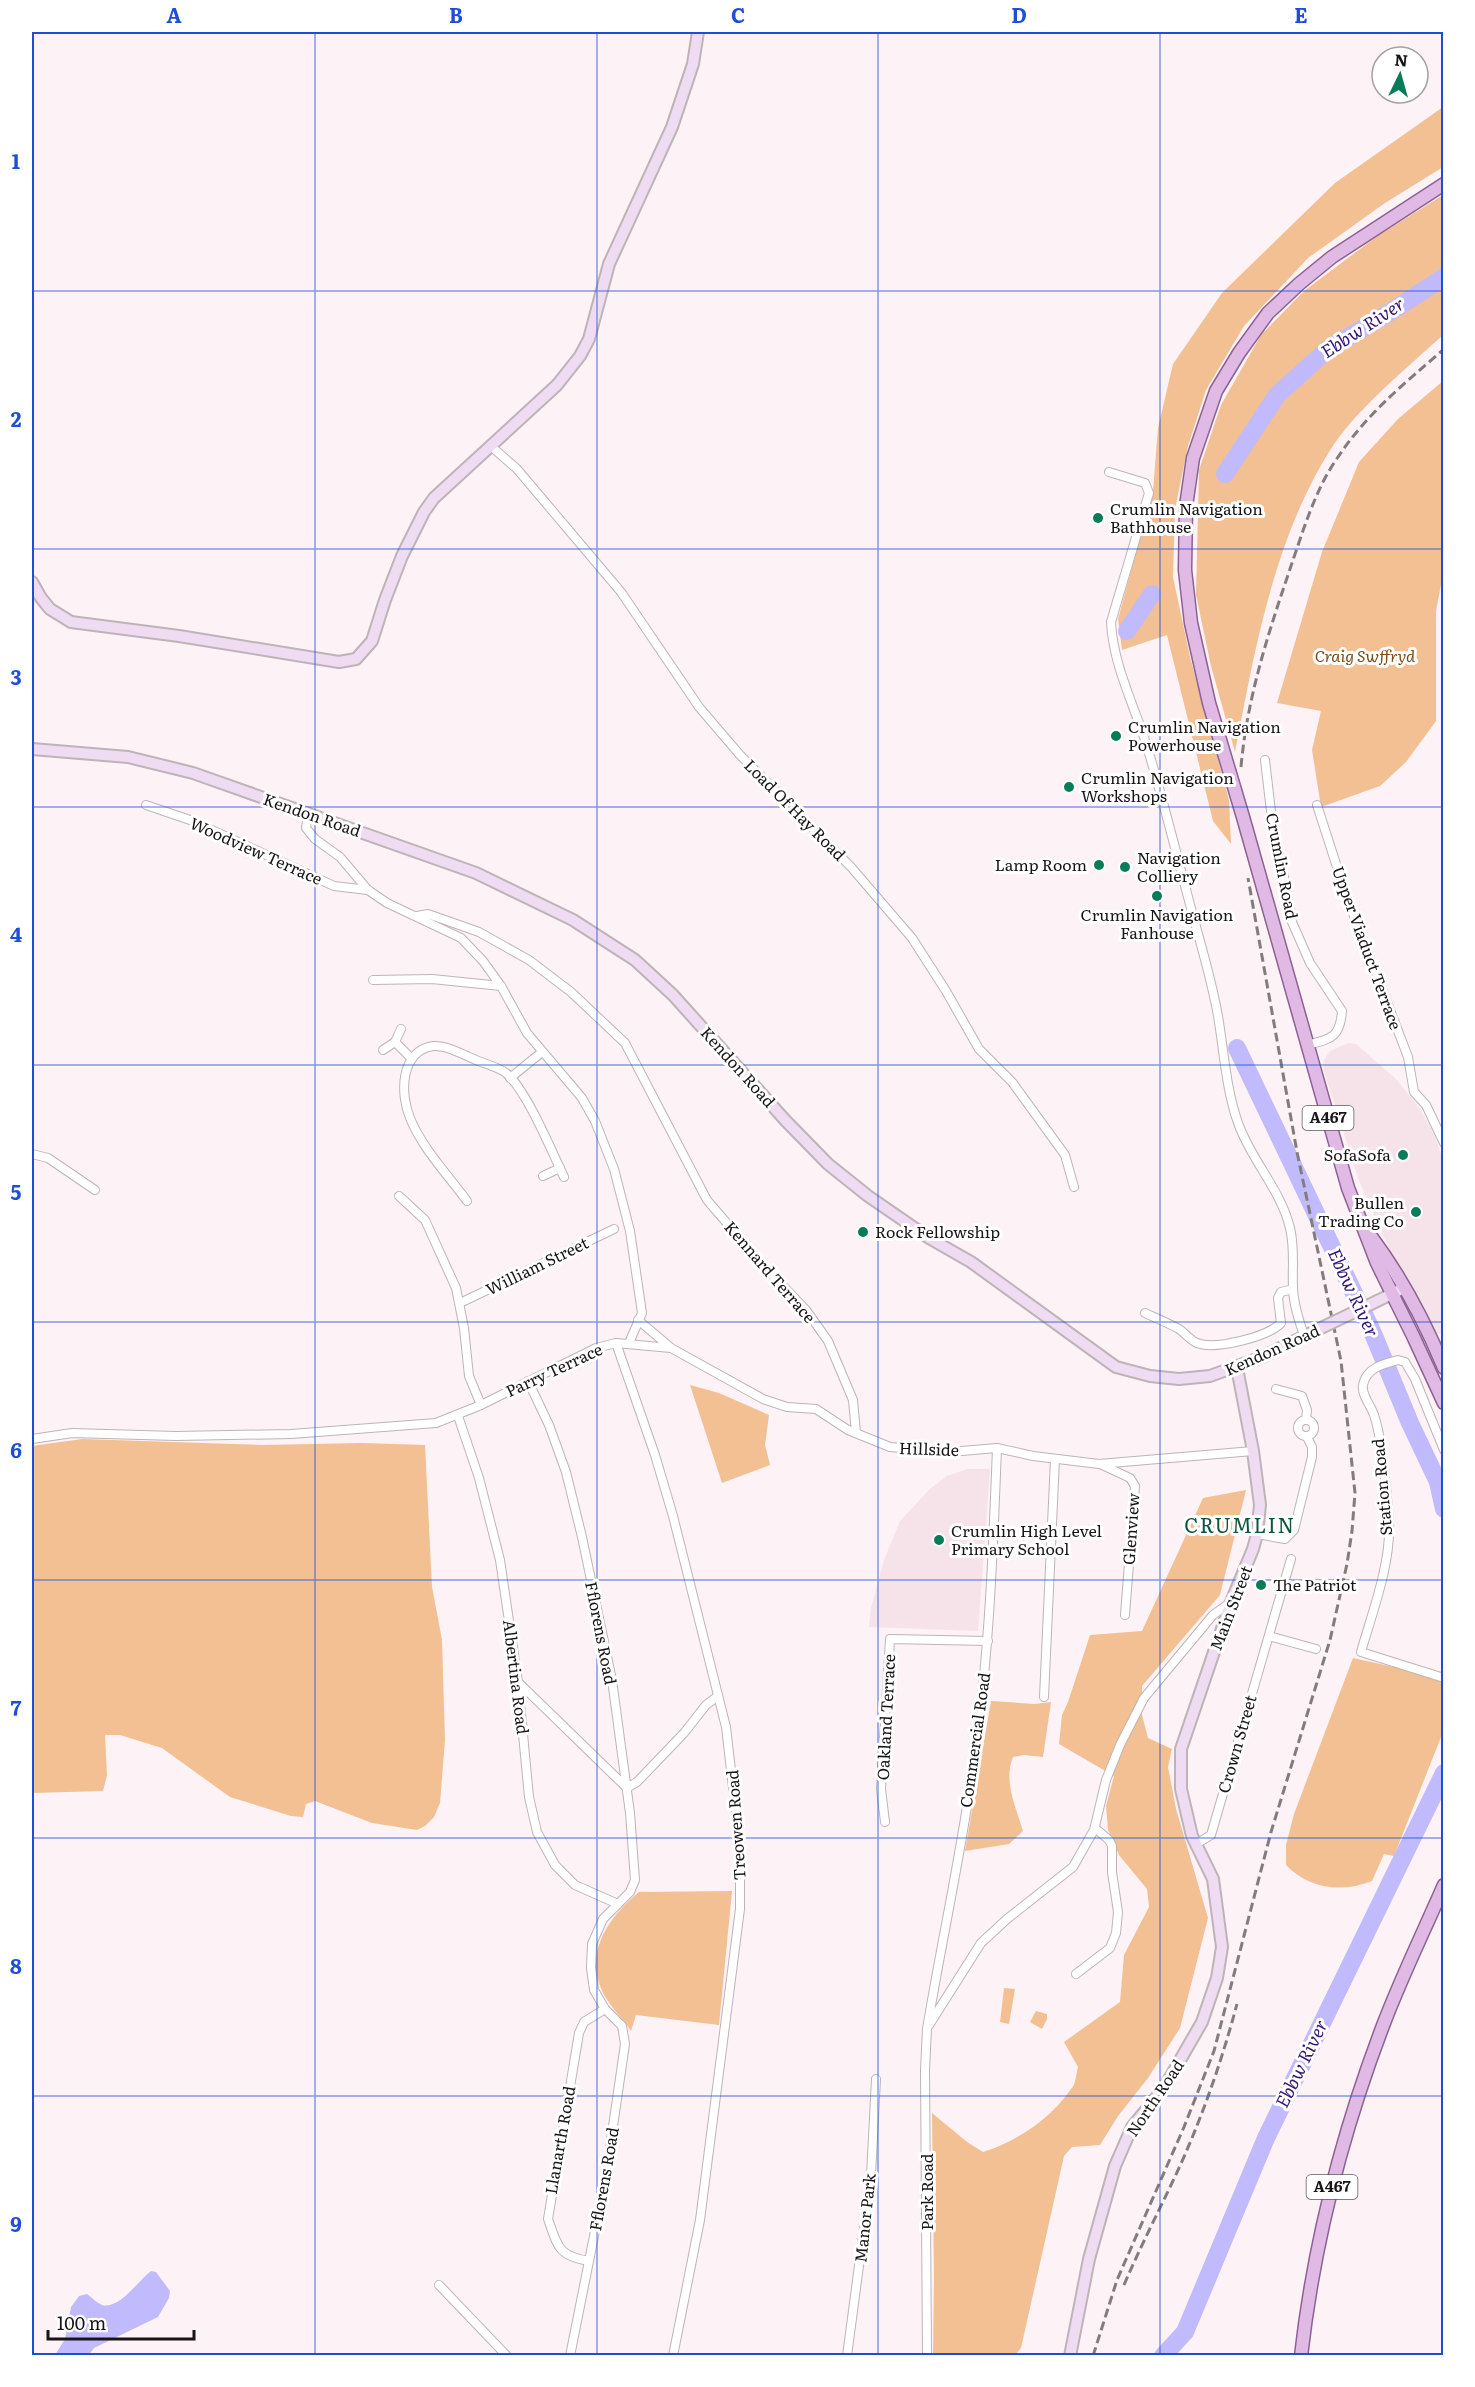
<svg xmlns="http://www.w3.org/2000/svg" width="1475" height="2387" font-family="Literata,serif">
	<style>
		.built { fill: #f5e3e9 }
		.green { fill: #f2c093 }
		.water { fill: #c1bafc }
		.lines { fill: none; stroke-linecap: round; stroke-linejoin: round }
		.river { stroke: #c1bafc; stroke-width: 18 }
		.street-casing { stroke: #beb4b7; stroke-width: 10 }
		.secondary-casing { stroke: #beb4b7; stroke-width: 14 }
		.primary-casing { stroke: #8d6292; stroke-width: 15 }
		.street { stroke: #fff; stroke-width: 8 }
		.secondary { stroke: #f0dcf2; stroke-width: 10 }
		.primary { stroke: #e0bae5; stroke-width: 12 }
		.rail { stroke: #837c7e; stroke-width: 3; stroke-dasharray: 9 4.5; stroke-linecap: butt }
		.secondary-bridge-casing { stroke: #beb4b7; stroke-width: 14; stroke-linecap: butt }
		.secondary-bridge { stroke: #f0dcf2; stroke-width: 10 }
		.grid { fill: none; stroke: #1d4ed8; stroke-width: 1.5; stroke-opacity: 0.55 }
		.poi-dot { fill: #087c59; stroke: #fff; stroke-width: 2 }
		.labels { text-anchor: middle; stroke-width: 6; stroke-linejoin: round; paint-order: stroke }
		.shield { fill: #fff; stroke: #5d5b5c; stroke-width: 1.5 }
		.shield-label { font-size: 15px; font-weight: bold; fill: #181516 }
		.poi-label { font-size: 16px; fill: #181516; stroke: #fff; text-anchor: start }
		.park-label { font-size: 16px; font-style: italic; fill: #794c1b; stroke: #fff }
		.street-label { font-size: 16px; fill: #181516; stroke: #fff }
		.water-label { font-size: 18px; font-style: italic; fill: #341774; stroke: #fff }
		.quarter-label { font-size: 20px; letter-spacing: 1.5px; fill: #0d563e; stroke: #fff }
		.neatline { fill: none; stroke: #1d4ed8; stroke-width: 2 }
		.grid-label { font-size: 20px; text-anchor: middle; font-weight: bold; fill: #1d4ed8 }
	</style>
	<rect width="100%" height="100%" fill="#fdf2f5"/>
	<!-- built -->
	<g class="built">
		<polygon points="1348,1043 1356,1044 1397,1080 1419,1108 1434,1134 1443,1160 1443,1334 1437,1334 1383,1236 1358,1178 1323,1068 1324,1060 1330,1051"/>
		<polygon points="967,1469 990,1469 978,1631 869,1627 871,1608 884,1560 900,1521 931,1488 947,1476"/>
	</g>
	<!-- green -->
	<g class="green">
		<polygon points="1443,107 1443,167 1385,203 1308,258 1244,326 1206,390 1188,446 1175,509 1173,577 1190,657 1229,800 1231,844 1213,821 1167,635 1122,650 1118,619 1153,491 1158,428 1173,364 1222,293 1335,183"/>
		<path d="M1443,195V335C1407,368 1354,411 1329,452C1273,542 1255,650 1235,752L1211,666L1196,595L1199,470L1221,405L1261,335L1304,291L1376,237Z"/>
		<polygon points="1443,381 1444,569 1436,611 1436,721 1406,762 1380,786 1321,807 1312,750 1321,711 1277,703 1322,552 1359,462 1398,419"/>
		<polygon points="690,1385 719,1393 769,1415 765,1445 770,1465 722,1483"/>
		<polygon points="82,1439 262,1445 362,1443 425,1445 432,1587 442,1640 445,1740 440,1803 434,1817 425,1826 417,1830 372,1823 315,1801 306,1804 303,1817 291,1816 230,1797 162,1748 120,1735 105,1735 107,1775 103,1791 32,1793 32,1446"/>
		<path d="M1246,1490L1220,1595L1142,1686V1715L1148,1738L1172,1749L1168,1767L1176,1809L1208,1918L1180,2028L1148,2078L1118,2116L1100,2145L1072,2147L1064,2156L1021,2348L1015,2355H933L934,2276L932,2113L967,2142L983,2152C1018,2141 1050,2119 1071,2089C1076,2084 1076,2074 1078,2067L1064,2042L1120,2002L1124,1955L1149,1907L1147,1889L1119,1855L1108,1830L1106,1806L1114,1776L1059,1744L1062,1715L1068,1702L1090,1635L1142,1631L1203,1498Z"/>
		<path d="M1353,1658L1443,1678V1732L1394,1856L1384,1854L1372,1881C1342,1893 1309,1889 1286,1865V1845L1294,1814Z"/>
		<path d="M991,1701L1035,1704L1051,1702L1043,1757L1024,1755L1013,1757C1003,1781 1016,1807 1023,1831L1009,1844L965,1851Z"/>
		<path d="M732,1891L719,2025L636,2015L631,2031C624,2020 615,2012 608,2001C581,1959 604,1921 639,1892Z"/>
		<polygon points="1004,1988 1015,1989 1009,2024 1000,2022"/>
		<polygon points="1036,2011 1047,2014 1047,2019 1042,2029 1030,2022"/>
	</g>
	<!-- water -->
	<path class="water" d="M151,2271L156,2272L170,2291L169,2298L158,2317L94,2348L89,2355H55L65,2339L71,2307L79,2296L87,2294C91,2297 97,2303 102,2305C119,2310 139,2280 151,2271Z"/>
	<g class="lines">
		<!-- river -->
		<g class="river">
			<polyline points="1225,474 1277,395 1328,349 1387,314 1444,277"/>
			<polyline points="1127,631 1152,594"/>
			<polyline points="1237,1048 1372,1331 1410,1423 1438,1482 1444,1509"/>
			<polyline points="1163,2356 1185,2332 1266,2138 1444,1773"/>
		</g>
		<defs>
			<g id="street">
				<polyline points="492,447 517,469 621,592 699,707 740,755 851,867 912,938 946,991 979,1049 1012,1082 1065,1155 1074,1187"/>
				<path d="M1109,472L1145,483L1149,493L1111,622C1113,663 1132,701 1145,740C1161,791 1174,845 1188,897C1198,936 1211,976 1218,1016C1224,1052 1226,1089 1238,1123C1251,1160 1281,1190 1290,1228C1295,1248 1292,1268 1293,1287C1293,1303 1299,1320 1304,1336"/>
				<path d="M1265,760L1274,837L1283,871L1292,922L1310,963L1342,1011C1340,1038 1331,1039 1307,1045"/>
				<polyline points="146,805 190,820 334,886 368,890"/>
				<polyline points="1317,805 1346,895 1408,1057 1414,1092 1426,1105 1444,1143"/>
				<polyline points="308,814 306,828 315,839 340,857 368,890 387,903 461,938 483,961 501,986 527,1033 582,1098 595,1121 614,1169 630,1231 642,1313 629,1343"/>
				<polyline points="417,916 428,914 479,932 529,960 571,992 625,1043 707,1200 762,1264 806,1310 828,1341 853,1400 856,1433"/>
				<polyline points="373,980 432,979 501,986"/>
				<polyline points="395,1042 412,1059"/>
				<polyline points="383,1050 395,1042 401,1029"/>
				<polyline points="510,1078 542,1052"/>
				<polyline points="32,1154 48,1158 95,1190"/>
				<polyline points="543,1176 560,1168"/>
				<polyline points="399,1196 425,1220 456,1288 464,1328 469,1376 481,1405"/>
				<path d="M467,1201C448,1175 422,1148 410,1118C400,1094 400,1051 433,1046C447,1045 464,1055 476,1060C485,1064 498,1067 506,1073C526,1089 552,1152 564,1177"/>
				<polyline points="460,1303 614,1229"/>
				<path d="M1145,1313C1156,1318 1168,1323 1179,1329C1185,1333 1190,1340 1197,1343C1215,1350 1268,1337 1281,1323L1278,1298L1281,1292L1293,1289"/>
				<polyline points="638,1320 670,1347"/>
				<polyline points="616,1343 655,1455 673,1516 726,1727 740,1848 740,1909 700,2220 673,2356"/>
				<polyline points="528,1381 549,1425 566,1472 582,1537 612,1680 630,1813 635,1880 630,1892 603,1919 592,1944 591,1968 594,1990 605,2009 622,2026 625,2044 605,2181 570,2356"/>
				<polyline points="1276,1389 1302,1396 1307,1410 1306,1420"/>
				<polyline points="458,1416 479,1478 500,1560 518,1682 529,1797 537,1832 555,1865 575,1885 618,1904"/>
				<circle cx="1306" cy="1428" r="8"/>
				<polyline points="32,1439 72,1433 176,1436 291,1434 436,1423 481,1405 596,1348 616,1343 671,1348 763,1399 787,1407 816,1409 848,1430 890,1447 950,1452 997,1448 1033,1456 1099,1464 1253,1451"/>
				<path d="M1444,1450L1415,1379L1405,1362L1398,1360C1383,1364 1366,1368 1363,1385C1361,1394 1371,1406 1374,1415C1383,1441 1387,1494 1389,1523C1391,1564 1372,1613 1361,1652L1444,1678"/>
				<polyline points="1100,1464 1130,1478 1135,1486 1125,1615"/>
				<polyline points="1257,1534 1285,1539 1294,1530 1312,1457 1312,1447 1307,1437"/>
				<polyline points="1269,1636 1316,1649"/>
				<polyline points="518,1682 627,1788 637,1782 684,1733 706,1705 718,1696"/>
				<polyline points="1044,1697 1055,1459"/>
				<polyline points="885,1822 881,1789 890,1639 988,1641"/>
				<polyline points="1196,1844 1211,1835 1291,1559"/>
				<polyline points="1076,1974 1110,1948 1116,1933 1118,1912 1112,1872 1112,1846 1109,1840 1095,1828"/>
				<polyline points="929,2025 981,1943 1007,1919 1073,1867 1094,1830 1106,1780 1120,1745 1144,1698 1213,1615 1231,1602"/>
				<path d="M589,2261C558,2256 558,2247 548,2219L579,2033L584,2022L605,2009"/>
				<polyline points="439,2285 507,2356"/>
				<polyline points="847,2356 871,2175 876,2079"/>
				<path d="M927,2356L925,2070L927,2029C942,1939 962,1850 974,1760C989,1657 993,1553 997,1448"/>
			</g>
			<g id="secondary">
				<polyline points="32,582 41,598 50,609 71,622 179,636 339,662 356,659 372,641 385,600 402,556 424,512 434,498 557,385 580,356 589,339 609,264 672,127 693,64 698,32"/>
				<polyline points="32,749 128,757 193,773 476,873 573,920 635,960 673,995 785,1120 828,1164 868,1196 929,1238 971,1262 1116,1367 1150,1376 1179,1379 1210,1376 1262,1357 1321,1328"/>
				<polyline points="1371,1304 1404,1288"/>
				<polyline points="1070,2356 1089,2259 1115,2166 1132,2127 1164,2088 1202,2022 1217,1978 1222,1947 1213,1879 1192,1836 1181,1789 1181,1749 1231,1602 1253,1549 1257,1534 1260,1505 1253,1451 1237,1368"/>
			</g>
			<g id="primary">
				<polyline points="1444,184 1332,257 1299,284 1268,313 1239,353 1216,391 1193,458 1186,506 1185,570 1191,623 1209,703 1243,817 1348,1188 1377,1263 1414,1338 1444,1403"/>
				<path d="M1370,1235C1400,1275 1425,1322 1444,1368"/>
				<path d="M1301,2356C1314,2242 1343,2130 1384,2023C1402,1976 1424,1931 1444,1885"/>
			</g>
		</defs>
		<!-- street casing -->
		<use href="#street" class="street-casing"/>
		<!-- secondary casing -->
		<use href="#secondary" class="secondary-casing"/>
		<!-- primary casing -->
		<use href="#primary" class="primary-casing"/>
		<!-- street -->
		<use href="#street" class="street"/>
		<!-- secondary -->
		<use href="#secondary" class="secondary"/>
		<!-- primary -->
		<use href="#primary" class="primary"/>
		<!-- rail -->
		<g class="rail">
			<path d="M1241,767C1247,698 1268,634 1290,569C1302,534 1315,490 1336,460C1366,414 1403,385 1444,349"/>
			<path d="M1124,2285C1141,2245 1161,2207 1179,2168C1203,2115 1222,2060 1237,2004"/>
			<polyline points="1093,2356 1117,2280 1184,2127 1214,2051 1271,1832 1330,1640 1347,1564 1352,1531 1355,1493 1341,1361 1297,1152 1248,878"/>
		</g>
		<defs>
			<polyline id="secondary-bridge" points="1321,1328 1371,1304"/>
		</defs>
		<!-- secondary-bridge casing -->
		<use href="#secondary-bridge" class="secondary-bridge-casing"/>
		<!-- secondary-bridge -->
		<use href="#secondary-bridge" class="secondary-bridge"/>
	</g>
	<!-- grid -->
	<path class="grid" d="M315,32V2356M597,32V2356M878,32V2356M1160,32V2356M32,291H1444M32,549H1444M32,807H1444M32,1065H1444M32,1322H1444M32,1580H1444M32,1838H1444M32,2096H1444"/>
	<!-- markers -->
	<g class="poi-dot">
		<circle cx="1098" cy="518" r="6"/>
		<circle cx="1116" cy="736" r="6"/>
		<circle cx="1069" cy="787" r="6"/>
		<circle cx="1099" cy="865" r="6"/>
		<circle cx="1125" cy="867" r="6"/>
		<circle cx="1157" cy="896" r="6"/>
		<circle cx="1403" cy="1155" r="6"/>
		<circle cx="1416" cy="1212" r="6"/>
		<circle cx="863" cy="1232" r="6"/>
		<circle cx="939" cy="1540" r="6"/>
		<circle cx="1261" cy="1585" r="6"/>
	</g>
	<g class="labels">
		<!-- shield labels -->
		<g class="shield">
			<rect x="1302.5" y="1106" width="51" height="24" rx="4.5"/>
			<rect x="1306.5" y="2175" width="51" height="24" rx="4.5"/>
		</g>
		<g class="shield-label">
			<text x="1328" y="1123">A467</text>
			<text x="1332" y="2192">A467</text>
		</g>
		<!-- poi labels -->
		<g class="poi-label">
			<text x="1110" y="515">Crumlin Navigation<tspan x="1110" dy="18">Bathhouse</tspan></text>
			<text x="1128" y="733">Crumlin Navigation<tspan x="1128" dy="18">Powerhouse</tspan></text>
			<text x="1081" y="784">Crumlin Navigation<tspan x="1081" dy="18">Workshops</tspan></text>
			<text x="1137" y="864">Navigation<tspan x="1137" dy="18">Colliery</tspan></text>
			<text x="1087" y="871" text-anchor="end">Lamp Room</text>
			<text x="1157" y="921" text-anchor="middle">Crumlin Navigation<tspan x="1157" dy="18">Fanhouse</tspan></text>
			<text x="1391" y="1161" text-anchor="end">SofaSofa</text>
			<text x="1404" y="1209" text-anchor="end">Bullen<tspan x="1404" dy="18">Trading Co</tspan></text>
			<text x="875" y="1238">Rock Fellowship</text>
			<text x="951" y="1537">Crumlin High Level<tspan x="951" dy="18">Primary School</tspan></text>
			<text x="1273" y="1591">The Patriot</text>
		</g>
		<!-- park labels -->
		<g class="park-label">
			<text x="1365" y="662">Craig Swffryd</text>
		</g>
		<!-- street labels -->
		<g class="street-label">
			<text transform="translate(795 810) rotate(45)" y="6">Load Of Hay Road</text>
			<text transform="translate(312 815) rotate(19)" y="6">Kendon Road</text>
			<text transform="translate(256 851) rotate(24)" y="6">Woodview Terrace</text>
			<text transform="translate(1282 866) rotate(79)" y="6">Crumlin Road</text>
			<text transform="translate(1367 948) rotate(70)" y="6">Upper Viaduct Terrace</text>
			<text transform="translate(738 1067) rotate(48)" y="6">Kendon Road</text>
			<text transform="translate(537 1266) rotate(-26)" y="6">William Street</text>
			<text transform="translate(770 1272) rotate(49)" y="6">Kennard Terrace</text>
			<text transform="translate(1272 1350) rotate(-24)" y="6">Kendon Road</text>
			<text transform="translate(554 1370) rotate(-25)" y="6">Parry Terrace</text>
			<text transform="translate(929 1449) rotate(2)" y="6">Hillside</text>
			<text transform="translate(1382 1487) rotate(-95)" y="6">Station Road</text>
			<text transform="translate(1131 1529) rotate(-86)" y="6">Glenview</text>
			<text transform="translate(1231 1608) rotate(-69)" y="6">Main Street</text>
			<text transform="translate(601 1633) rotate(79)" y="6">Fflorens Road</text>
			<text transform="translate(516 1677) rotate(83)" y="6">Albertina Road</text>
			<text transform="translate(886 1717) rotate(-87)" y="6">Oakland Terrace</text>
			<text transform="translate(975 1740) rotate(-82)" y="6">Commercial Road</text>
			<text transform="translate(1237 1744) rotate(-74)" y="6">Crown Street</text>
			<text transform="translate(736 1825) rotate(-94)" y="6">Treowen Road</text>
			<text transform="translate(1155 2098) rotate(-56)" y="6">North Road</text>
			<text transform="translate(560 2140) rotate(-80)" y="6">Llanarth Road</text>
			<text transform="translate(604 2179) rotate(-80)" y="6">Fflorens Road</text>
			<text transform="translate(927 2192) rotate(-90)" y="6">Park Road</text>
			<text transform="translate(865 2218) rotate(-84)" y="6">Manor Park</text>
		</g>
		<!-- water labels -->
		<g class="water-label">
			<text transform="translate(1363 328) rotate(-33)" y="6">Ebbw River</text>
			<text transform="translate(1353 1293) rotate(65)" y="6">Ebbw River</text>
			<text transform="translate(1302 2064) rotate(-64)" y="6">Ebbw River</text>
		</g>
		<!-- quarter labels -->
		<g class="quarter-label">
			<text x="1240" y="1533">CRUMLIN</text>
		</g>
	</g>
	<!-- border -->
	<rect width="1475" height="2387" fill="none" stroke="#ffffff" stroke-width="66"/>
	<!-- north arrow -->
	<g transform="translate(1400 75) rotate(5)"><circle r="28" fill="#ffffff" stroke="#a3a1a2" stroke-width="1.5"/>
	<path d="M0-4.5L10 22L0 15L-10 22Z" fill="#087c59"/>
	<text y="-9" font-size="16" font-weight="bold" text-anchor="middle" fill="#181516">N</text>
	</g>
	<!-- scale -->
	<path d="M48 2330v9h146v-9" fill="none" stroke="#181516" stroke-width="3"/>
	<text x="57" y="2330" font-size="18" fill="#181516" stroke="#ffffff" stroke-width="4.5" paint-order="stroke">100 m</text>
	<rect x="33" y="33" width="1409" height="2321" class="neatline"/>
	<g class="grid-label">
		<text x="174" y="23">A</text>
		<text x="456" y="23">B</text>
		<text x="738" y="23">C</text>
		<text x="1019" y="23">D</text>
		<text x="1301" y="23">E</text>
		<text x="16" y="169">1</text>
		<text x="16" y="427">2</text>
		<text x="16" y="685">3</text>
		<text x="16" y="942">4</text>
		<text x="16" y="1200">5</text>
		<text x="16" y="1458">6</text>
		<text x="16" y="1716">7</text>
		<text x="16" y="1974">8</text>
		<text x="16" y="2232">9</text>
	</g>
</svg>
